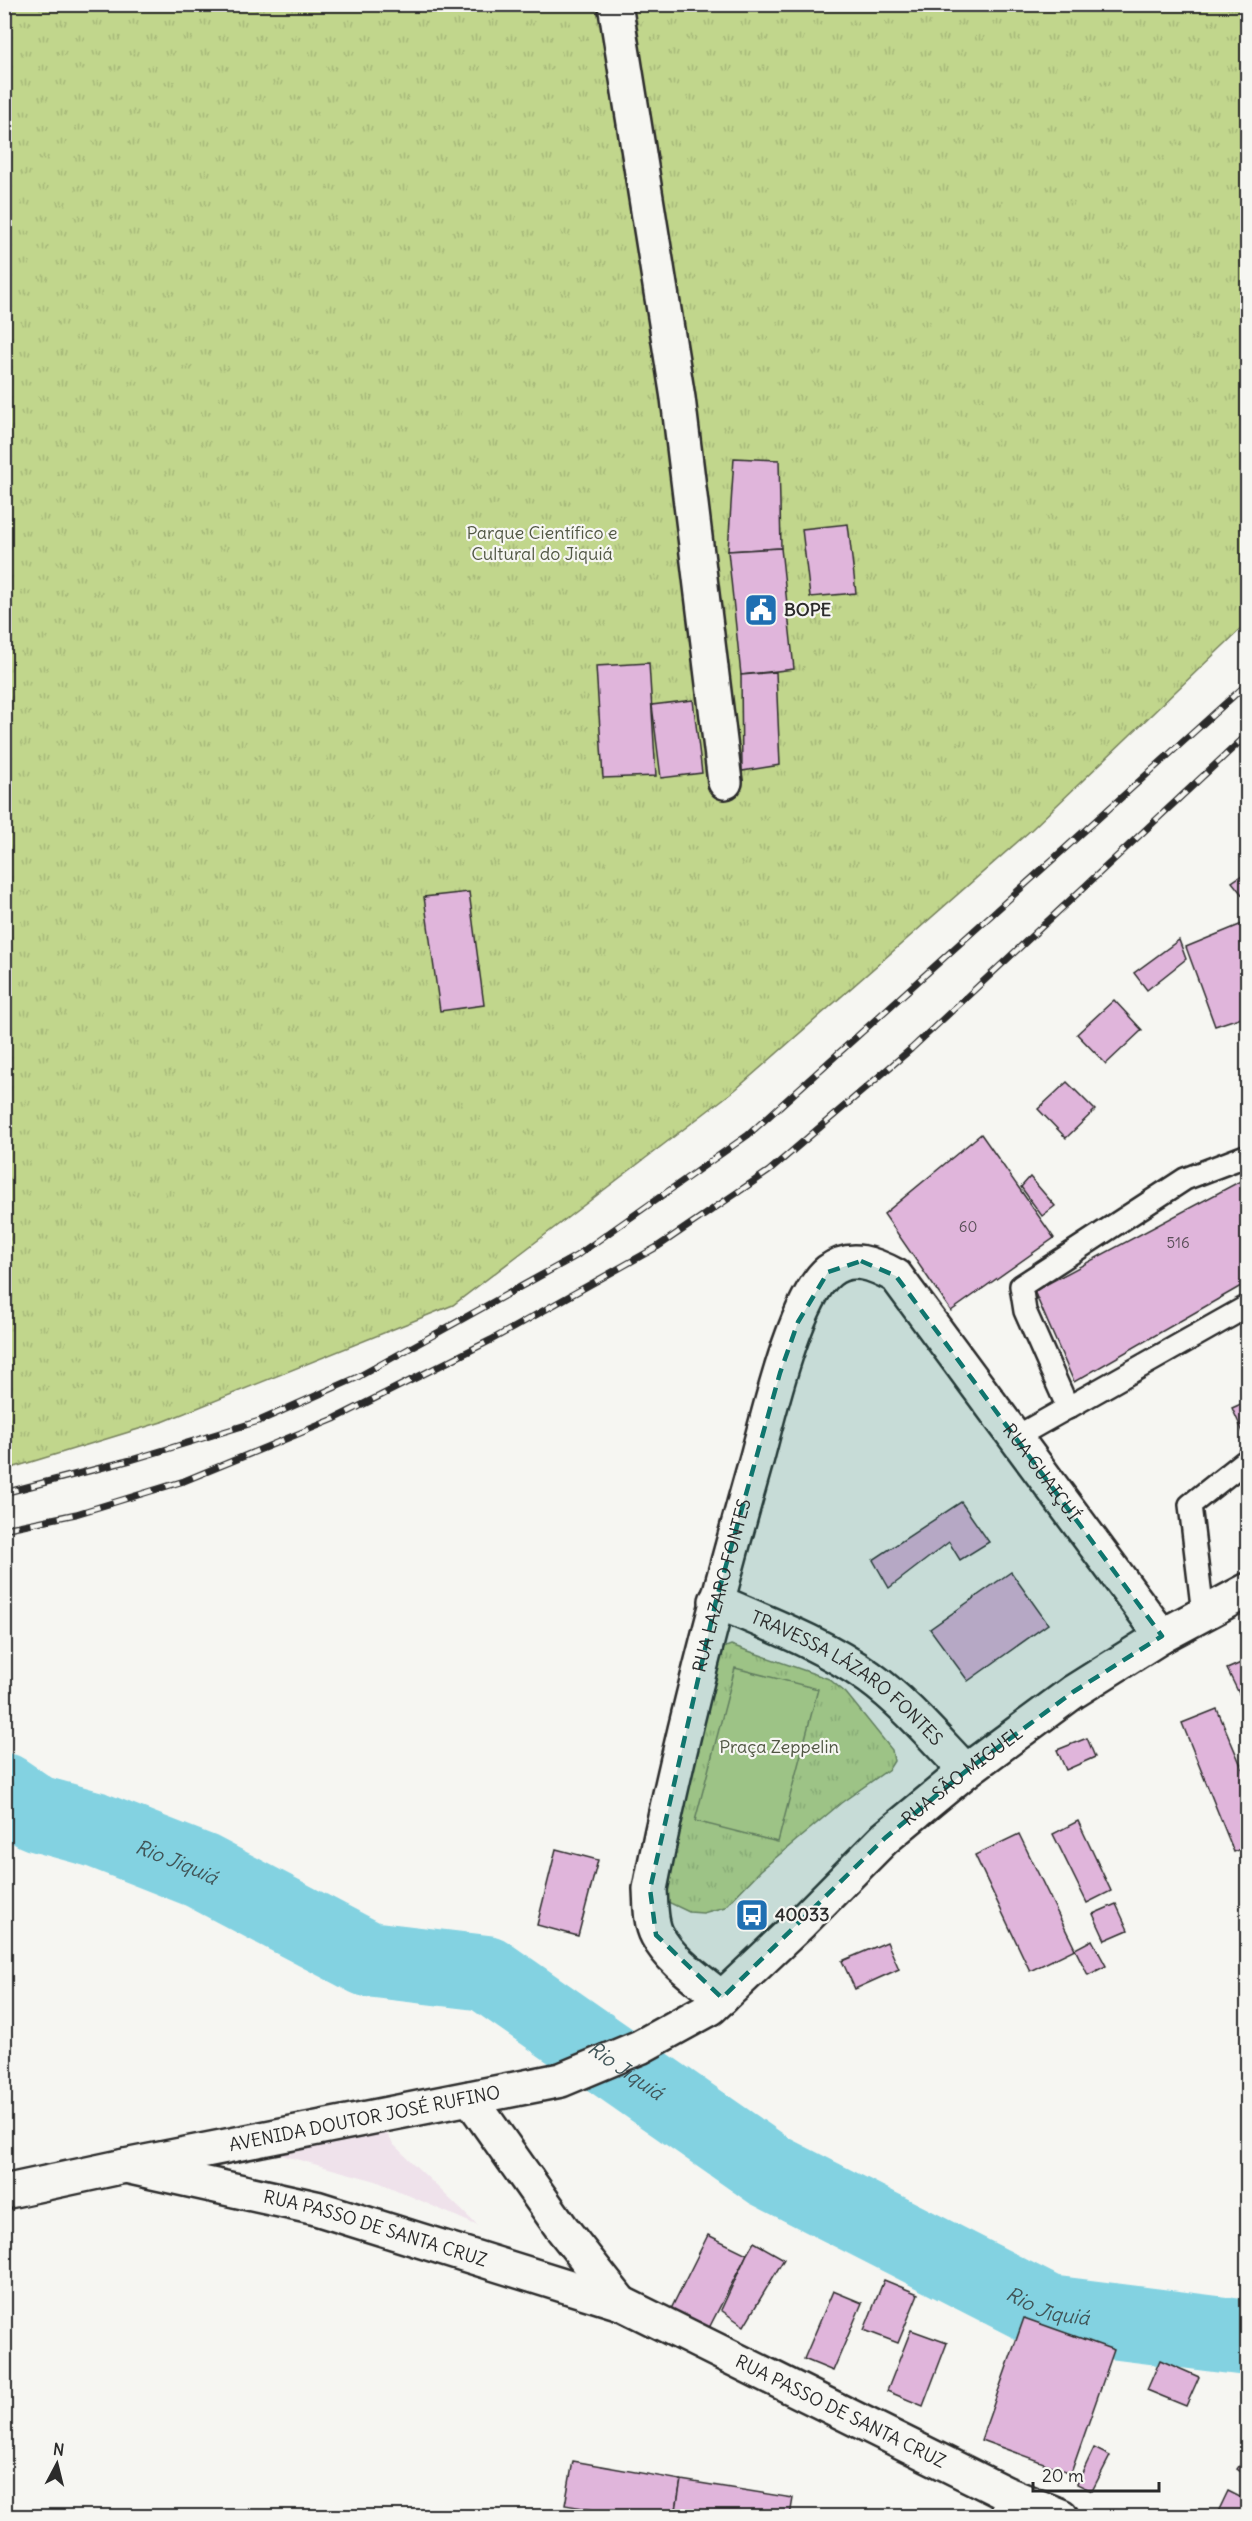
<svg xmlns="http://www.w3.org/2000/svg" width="1252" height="2521" font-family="Delius,sans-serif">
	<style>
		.built { fill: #efe2eb }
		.park { fill: url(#park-tufts); stroke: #76805c; stroke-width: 1.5 }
		.pitch { fill: #c1d68c; stroke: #76805c; stroke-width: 1.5 }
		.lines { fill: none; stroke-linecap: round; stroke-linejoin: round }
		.river { stroke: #83d2e1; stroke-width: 76 }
		.building { fill: #e0b5db; stroke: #2b2b2b; stroke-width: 1.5 }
		.lane-casing { stroke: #2b2b2b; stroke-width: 26 }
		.street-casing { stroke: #2b2b2b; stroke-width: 38 }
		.primary-casing { stroke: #2b2b2b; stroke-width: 38 }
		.lane { stroke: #f6f6f2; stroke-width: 21 }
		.street { stroke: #f6f6f2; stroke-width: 33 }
		.primary { stroke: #f6f6f2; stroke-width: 33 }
		.rail-casing { stroke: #2b2b2b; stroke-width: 7 }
		.rail { stroke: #f6f6f2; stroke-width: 4.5; stroke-dasharray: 14; stroke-linecap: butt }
		.marked { fill: #0f766e; fill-opacity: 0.2; stroke: #0f766e; stroke-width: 4.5; stroke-dasharray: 12 8; stroke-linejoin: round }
		.labels { text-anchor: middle; stroke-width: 4.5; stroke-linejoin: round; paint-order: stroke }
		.number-label { font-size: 15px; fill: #584e57 }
		.park-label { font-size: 18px; fill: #505643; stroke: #f6f6f2 }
		.poi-label { font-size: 18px; font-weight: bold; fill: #2b2b2b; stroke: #f6f6f2; text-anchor: start }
		.street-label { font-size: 18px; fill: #2b2b2b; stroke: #f6f6f2 }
		.water-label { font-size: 20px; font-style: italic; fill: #415558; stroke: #f6f6f2 }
	</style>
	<defs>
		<pattern id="park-tufts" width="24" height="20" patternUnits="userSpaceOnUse" patternTransform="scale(1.5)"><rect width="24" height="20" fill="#c1d68c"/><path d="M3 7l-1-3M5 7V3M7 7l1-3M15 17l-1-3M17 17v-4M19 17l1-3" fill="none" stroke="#a6b879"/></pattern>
	</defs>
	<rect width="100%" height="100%" fill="#f6f6f2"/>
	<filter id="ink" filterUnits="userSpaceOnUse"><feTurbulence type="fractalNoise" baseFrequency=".0167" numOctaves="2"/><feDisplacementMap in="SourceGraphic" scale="12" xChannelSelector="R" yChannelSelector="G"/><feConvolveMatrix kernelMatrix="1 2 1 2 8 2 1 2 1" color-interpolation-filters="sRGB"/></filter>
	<g filter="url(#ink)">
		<!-- built -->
		<polygon class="built" points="381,2125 394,2145 478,2226 376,2181 241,2144"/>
		<!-- park -->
		<g class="park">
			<polygon points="5,5 1247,5 1247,623 1031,830 735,1090 453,1305 165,1421 5,1470"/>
			<polygon points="731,1645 829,1679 846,1693 892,1750 894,1761 889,1769 841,1803 761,1870 725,1907 703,1913 689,1912 668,1902 663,1895 661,1870 720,1649"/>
		</g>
		<!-- pitch -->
		<polygon class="pitch" points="735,1668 818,1689 778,1842 695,1821"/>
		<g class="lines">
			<!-- river -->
			<path class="river" id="s1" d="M4,1791L36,1813L94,1829L201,1871L368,1959L486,1973L770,2171L1048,2313L1248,2338"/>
		</g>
		<!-- building -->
		<g class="building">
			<polygon points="734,458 779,460 781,548 728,551"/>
			<polygon points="848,524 856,593 810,597 802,529"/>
			<polygon points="781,548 794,669 741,675 728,551"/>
			<polygon points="649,663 656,776 603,778 596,666"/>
			<polygon points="776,672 780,765 742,771 741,675"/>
			<polygon points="693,700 702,773 661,778 652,705"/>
			<polygon points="1248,871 1248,902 1232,882"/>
			<polygon points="469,892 484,1005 440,1011 424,897"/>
			<polygon points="1242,924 1248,935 1248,1015 1215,1026 1186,947"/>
			<polygon points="1179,940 1186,959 1147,990 1134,973"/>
			<polygon points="1114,1000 1142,1030 1106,1064 1077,1034"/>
			<polygon points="1067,1082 1095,1110 1066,1138 1038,1109"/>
			<polygon points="981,1134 1054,1238 951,1311 884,1214"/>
			<polygon points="1030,1177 1055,1206 1042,1216 1021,1187"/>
			<polygon points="1248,1177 1248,1282 1074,1382 1034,1291"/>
			<polygon points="1248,1401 1248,1443 1232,1408"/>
			<polygon points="961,1502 989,1542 960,1560 949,1542 889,1588 873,1560"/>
			<polygon points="1011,1572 1048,1624 968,1681 930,1629"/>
			<polygon points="1248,1660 1248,1712 1227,1669"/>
			<polygon points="1217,1709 1248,1782 1248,1846 1234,1852 1182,1723"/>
			<polygon points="1087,1738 1095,1757 1066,1770 1057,1750"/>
			<polygon points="1078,1821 1111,1891 1087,1903 1053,1834"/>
			<polygon points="1019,1834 1075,1949 1030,1971 975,1855"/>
			<polygon points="556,1849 598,1860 578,1936 537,1925"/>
			<polygon points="1116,1904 1128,1930 1105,1940 1093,1914"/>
			<polygon points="1092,1940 1106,1966 1088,1975 1075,1949"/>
			<polygon points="887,1942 899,1969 855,1989 842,1961"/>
			<polygon points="708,2235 747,2254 709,2328 671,2309"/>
			<polygon points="754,2242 784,2259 744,2326 721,2310 747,2254"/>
			<polygon points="884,2280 918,2294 898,2343 864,2330"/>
			<polygon points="833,2291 862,2303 833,2371 804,2359"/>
			<polygon points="1024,2318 1114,2350 1071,2473 981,2440"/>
			<polygon points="911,2330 947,2343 923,2406 887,2391"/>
			<polygon points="1160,2360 1199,2377 1186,2406 1147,2390"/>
			<polygon points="1094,2448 1110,2456 1092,2491 1077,2484"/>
			<polygon points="1248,2454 1248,2477 1237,2469"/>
			<polygon points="573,2461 681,2480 675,2516 630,2516 565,2505"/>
			<polygon points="681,2480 793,2498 790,2516 675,2516"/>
			<polygon points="1228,2491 1248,2501 1248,2516 1216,2516"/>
		</g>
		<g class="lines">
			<defs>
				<g id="lane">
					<polyline points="1068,1408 1025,1311 1021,1286 1185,1179 1248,1155"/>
					<polyline points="1016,1437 1248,1306"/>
					<polyline points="1203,1614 1190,1505 1248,1459"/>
					<polyline points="1002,2516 1005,2493"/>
				</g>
				<g id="street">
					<polyline points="615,4 678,398 725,782"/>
					<path id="s2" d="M716,1601C769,1624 823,1644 869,1677C905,1703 935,1739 966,1771"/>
					<path id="s3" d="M722,1998C700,1980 670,1961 657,1935C650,1922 651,1904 650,1889C678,1745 716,1602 756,1461C768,1417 795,1298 829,1271C851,1254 874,1264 896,1276L1162,1636"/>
					<polyline points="470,2098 561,2227 621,2303"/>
					<path id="s4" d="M125,2166L316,2208L621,2303L1005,2493L1061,2516"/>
				</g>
				<g id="primary">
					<path id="s5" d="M4,2192L125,2166L561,2080L640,2047L711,2008L801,1923L885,1838L966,1771L1073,1692L1162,1636L1248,1590"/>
				</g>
			</defs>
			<!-- lane casing -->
			<use href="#lane" class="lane-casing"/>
			<!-- street casing -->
			<use href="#street" class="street-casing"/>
			<!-- primary casing -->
			<use href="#primary" class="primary-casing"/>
			<!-- lane -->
			<use href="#lane" class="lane"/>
			<!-- street -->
			<use href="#street" class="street"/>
			<!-- primary -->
			<use href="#primary" class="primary"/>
			<defs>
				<g id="rail">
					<polyline points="4,1493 131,1460 259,1421 356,1378 576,1256 748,1135 1248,683"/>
					<polyline points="4,1529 76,1514 184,1481 334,1419 491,1340 657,1247 769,1171 911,1049 1248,734"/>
				</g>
			</defs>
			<!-- rail casing -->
			<use href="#rail" class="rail-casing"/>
			<!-- rail -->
			<use href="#rail" class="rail"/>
		</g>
	</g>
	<!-- marked area -->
	<path class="marked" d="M861,1261L896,1276L1162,1636L1073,1692L966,1771L885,1838L722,1998L656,1935L650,1889L716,1601L780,1373L798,1322L828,1272Z"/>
	<!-- icons -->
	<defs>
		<symbol id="civic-square" viewBox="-11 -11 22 22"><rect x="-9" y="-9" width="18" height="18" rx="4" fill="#1f6fb2" stroke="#f6f6f2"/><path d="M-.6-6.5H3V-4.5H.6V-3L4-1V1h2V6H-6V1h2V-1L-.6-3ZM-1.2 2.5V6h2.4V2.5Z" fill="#fff"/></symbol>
		<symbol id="bus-square" viewBox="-11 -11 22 22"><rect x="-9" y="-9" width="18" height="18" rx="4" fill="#1f6fb2" stroke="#f6f6f2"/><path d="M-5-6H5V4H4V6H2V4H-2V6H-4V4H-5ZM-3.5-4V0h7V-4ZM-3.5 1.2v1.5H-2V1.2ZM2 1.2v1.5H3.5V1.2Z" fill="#fff"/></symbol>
	</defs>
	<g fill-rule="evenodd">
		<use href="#civic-square" x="742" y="591" width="38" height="38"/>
		<use href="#bus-square" x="733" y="1896" width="38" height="38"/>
	</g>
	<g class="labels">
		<!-- number labels -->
		<g class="number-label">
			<text x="968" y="1232">60</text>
			<text x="1178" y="1248">516</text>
		</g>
		<!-- park labels -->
		<g class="park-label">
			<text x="542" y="539">Parque Científico e<tspan x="542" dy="21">Cultural do Jiquiá</tspan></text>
			<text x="779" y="1753">Praça Zeppelin</text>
		</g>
		<!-- poi labels -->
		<g class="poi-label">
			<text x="784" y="616">BOPE</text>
			<text x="775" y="1921">40033</text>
		</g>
		<!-- street labels -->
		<g class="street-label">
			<text dy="6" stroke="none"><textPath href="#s3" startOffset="1101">RUA GUAIÇUÍ</textPath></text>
			<text dy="6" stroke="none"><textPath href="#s3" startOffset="450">RUA LAZARO FONTES</textPath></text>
			<text dy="6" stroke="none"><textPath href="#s2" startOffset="153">TRAVESSA LÁZARO FONTES</textPath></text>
			<text dy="6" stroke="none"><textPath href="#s5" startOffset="1077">RUA SÃO MIGUEL</textPath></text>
			<text dy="6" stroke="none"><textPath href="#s5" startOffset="368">AVENIDA DOUTOR JOSÉ RUFINO</textPath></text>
			<text dy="6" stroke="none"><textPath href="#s4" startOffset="258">RUA PASSO DE SANTA CRUZ</textPath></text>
			<text dy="6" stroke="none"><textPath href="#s4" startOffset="760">RUA PASSO DE SANTA CRUZ</textPath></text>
		</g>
		<!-- water labels -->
		<g class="water-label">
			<text dy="7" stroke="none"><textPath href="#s1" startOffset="188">Rio Jiquiá</textPath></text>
			<text dy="7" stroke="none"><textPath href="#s1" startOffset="692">Rio Jiquiá</textPath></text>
			<text dy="7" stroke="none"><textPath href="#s1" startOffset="1178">Rio Jiquiá</textPath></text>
		</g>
	</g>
	<!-- margin -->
	<rect width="1252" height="2521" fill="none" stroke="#f6f6f2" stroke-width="24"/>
	<rect x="12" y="12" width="1228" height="2497" fill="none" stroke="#2b2b2b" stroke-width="2" filter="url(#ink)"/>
	<!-- north arrow -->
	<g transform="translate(57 2464) rotate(7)" stroke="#f6f6f2" stroke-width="4.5" paint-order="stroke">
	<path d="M0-4.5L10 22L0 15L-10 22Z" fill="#2b2b2b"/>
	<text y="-9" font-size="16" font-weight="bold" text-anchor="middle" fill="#2b2b2b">N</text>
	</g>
	<!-- scale -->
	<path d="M1033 2482v9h126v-9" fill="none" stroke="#2b2b2b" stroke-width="3"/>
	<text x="1042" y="2482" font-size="18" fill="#2b2b2b" stroke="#f6f6f2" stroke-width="4.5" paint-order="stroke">20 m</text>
</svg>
